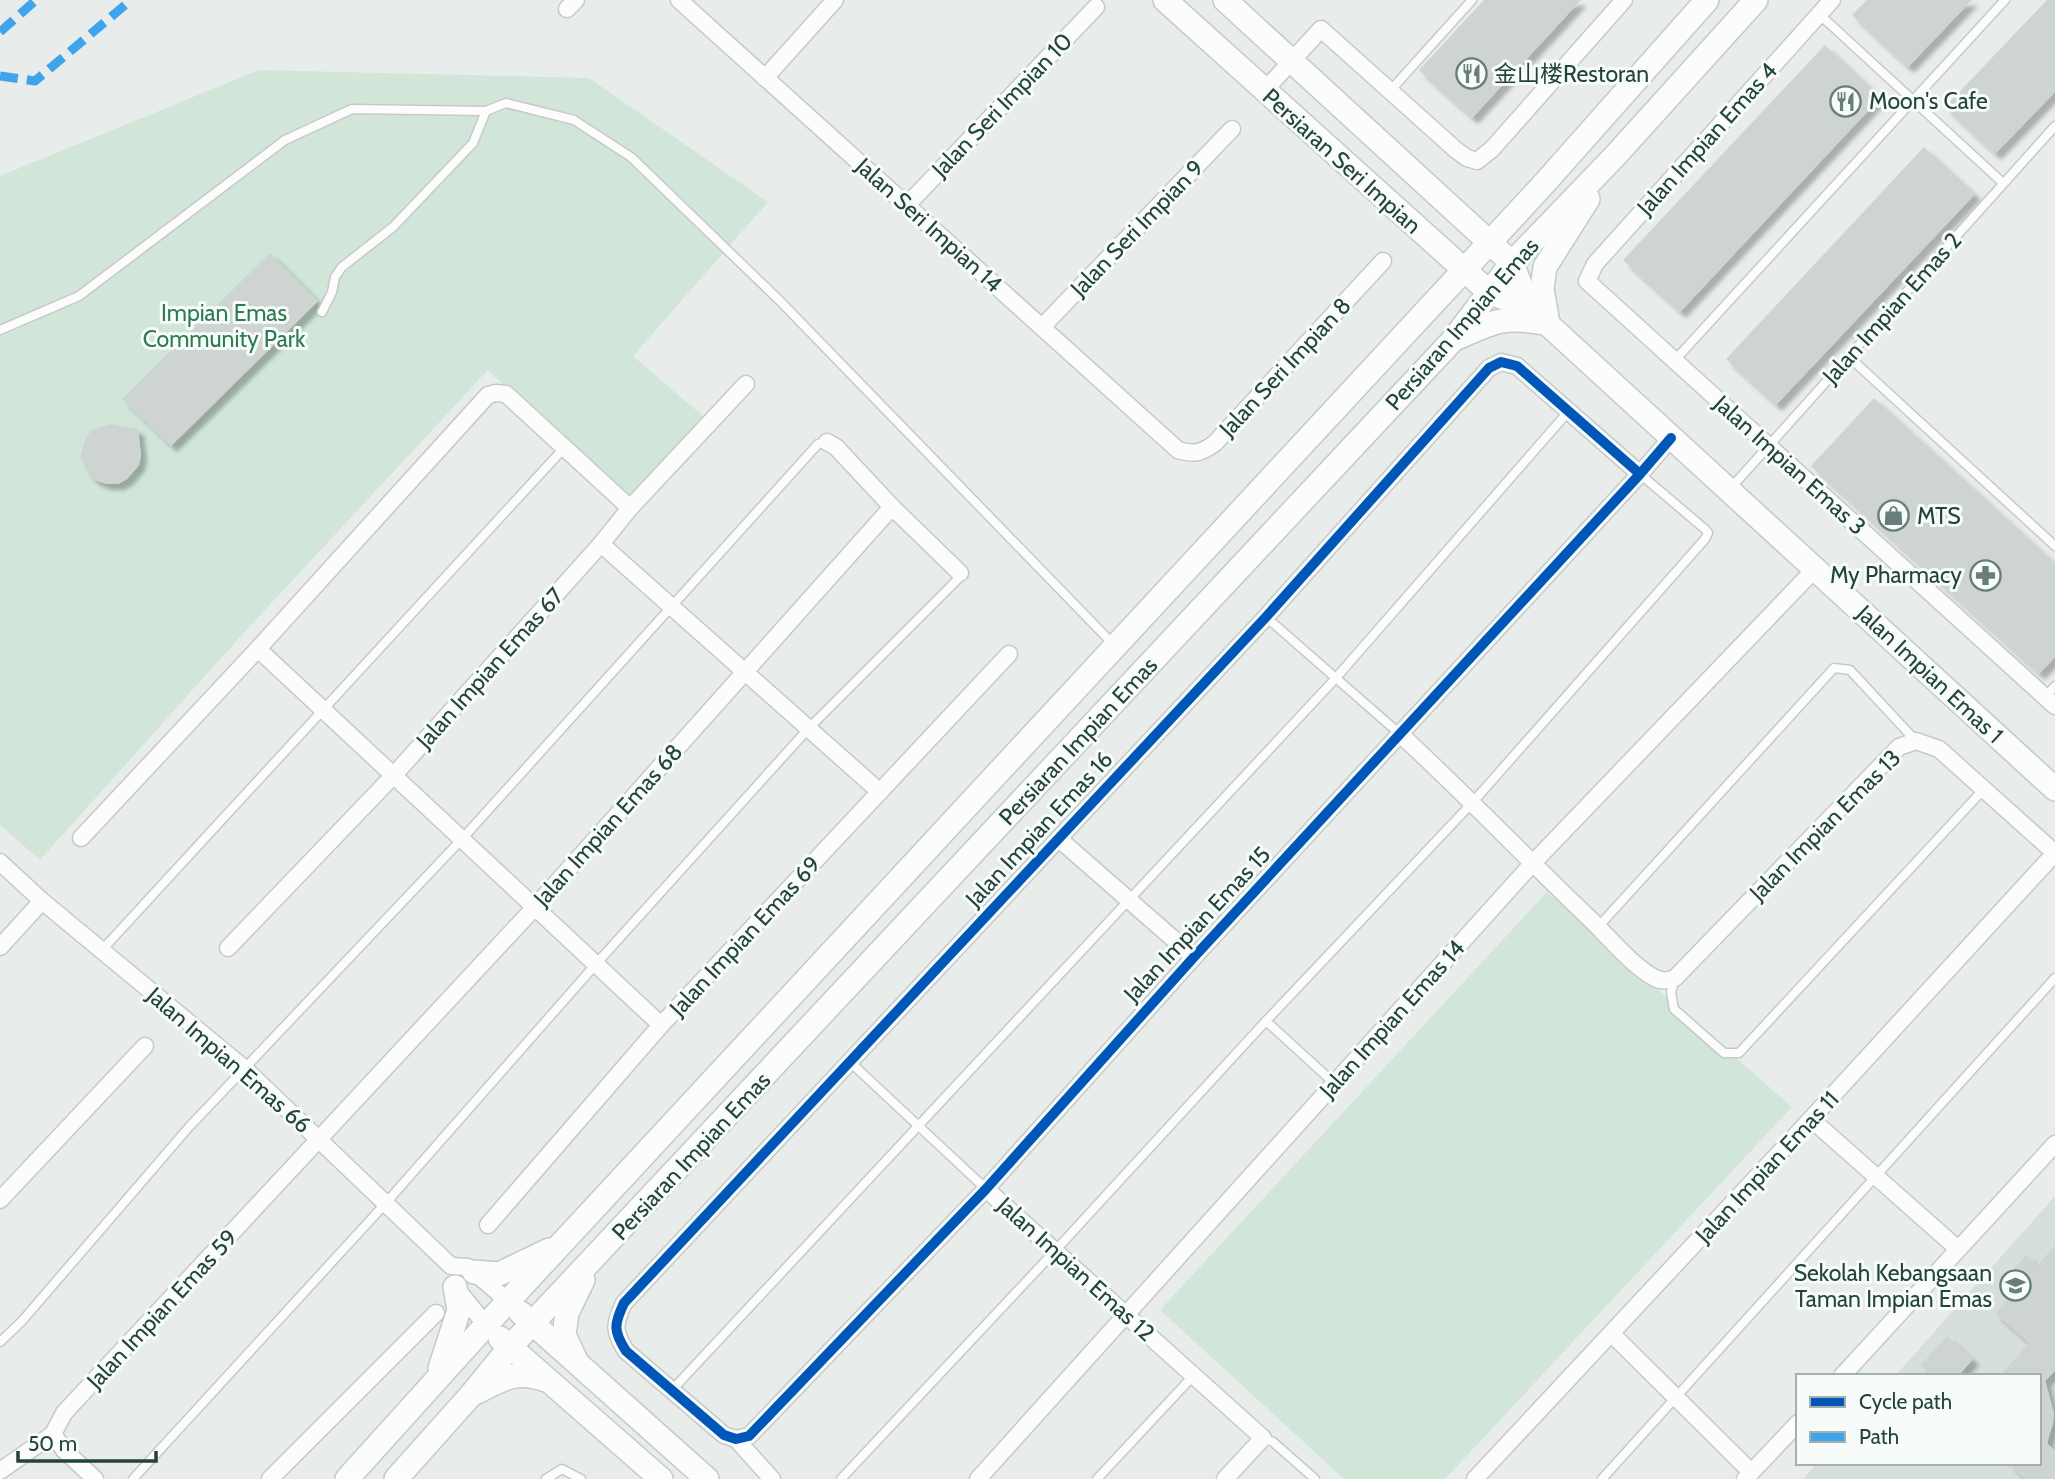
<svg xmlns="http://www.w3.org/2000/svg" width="2055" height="1479" font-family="Cabin,'Noto Sans SC',sans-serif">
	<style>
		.built { fill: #d6dfdb }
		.green { fill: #d1e6d9 }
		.building { fill: #ced4d2; filter: url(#shadow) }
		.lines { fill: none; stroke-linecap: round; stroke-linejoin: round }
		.lane-casing { stroke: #c5cac8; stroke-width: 11 }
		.street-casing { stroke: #c5cac8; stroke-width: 19 }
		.secondary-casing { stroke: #c3cbc8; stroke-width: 26 }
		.lane { stroke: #fcfcfc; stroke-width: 8 }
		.street { stroke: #fcfcfc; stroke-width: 16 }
		.secondary { stroke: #fcfcfc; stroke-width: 23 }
		.quiet { stroke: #3ea4ec; stroke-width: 9; stroke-dasharray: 18 9; stroke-linecap: butt }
		.cycleway-casing { stroke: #f7fbf9; stroke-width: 15 }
		.cycleway { stroke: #0057b8; stroke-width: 10 }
		.labels { text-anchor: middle; stroke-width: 6; stroke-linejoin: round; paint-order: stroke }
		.poi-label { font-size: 23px; fill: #23433d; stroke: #f7fbf9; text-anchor: start }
		.street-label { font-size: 23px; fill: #23433d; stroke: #f7fbf9 }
		.park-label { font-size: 23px; fill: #2c7b51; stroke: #f7fbf9 }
	</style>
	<defs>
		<filter id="shadow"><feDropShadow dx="6" dy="6" stdDeviation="2" flood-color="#0004"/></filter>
	</defs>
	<rect width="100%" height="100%" fill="#e8edeb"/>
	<!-- built -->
	<polygon class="built" points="2055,1196 2055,1479 1803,1479 1817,1463 2039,1463 2039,1376 1895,1376"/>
	<!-- green -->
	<g class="green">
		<polygon points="259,70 589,78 768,202 633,356 704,417 626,499 488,370 239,638 40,860 0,825 0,176"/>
		<polygon points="1547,892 1792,1107 1445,1479 1344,1479 1160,1310"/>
	</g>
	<!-- building -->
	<g class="building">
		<polygon points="1484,0 1581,0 1472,118 1419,70"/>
		<polygon points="1867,0 1972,0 1908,67 1852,15"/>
		<polygon points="2047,0 2055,0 2055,92 1995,154 1945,107"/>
		<polygon points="1825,45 1881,97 1680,312 1623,260"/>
		<polygon points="1924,147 1975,194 1776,405 1726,359"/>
		<polygon points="270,253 318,301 171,446 122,399"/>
		<polygon points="1874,398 2055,563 2055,657 2039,674 1811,466"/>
		<polygon points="112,424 138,429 141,455 139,465 127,479 118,484 107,484 97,481 89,475 80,457 86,437 93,429"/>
		<polygon points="2055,1245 2055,1371 2045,1381 2054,1413 2053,1423 2047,1443 2055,1451 2055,1479 2025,1479 2008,1463 2039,1463 2039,1376 2000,1376 2029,1343 1995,1313 2020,1285 2009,1275 2026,1255 2037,1266"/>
		<polygon points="1947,1336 1973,1359 1958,1376 1932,1376 1921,1365"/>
	</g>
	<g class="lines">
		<defs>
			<g id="lane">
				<polyline points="1819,14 2003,183"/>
				<polyline points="1390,91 1472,0"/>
				<polyline points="322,312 332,292 335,277 342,267 393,227 473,143 486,111"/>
				<polyline points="0,330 79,296 285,140 352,109 486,111 506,103 574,120 631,157 780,301 1113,644"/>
				<polyline points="1848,356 2055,546"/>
				<polyline points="1675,360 2005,0"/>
				<polyline points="1730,489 2055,126"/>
				<polyline points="1266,617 1401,735"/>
				<polyline points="2045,697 2055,686"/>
				<polyline points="1598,927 1834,668 1850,670 1915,740"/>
				<polyline points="102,950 565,447"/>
				<polyline points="1675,979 1671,992 1674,1009 1724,1053 1739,1053 1984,789"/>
				<polyline points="1266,1021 1334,1083"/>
				<polyline points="849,1061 986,1189"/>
				<polyline points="0,1342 22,1321 189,1127 462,839 818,444 827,442"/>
				<polyline points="673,1389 1335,679 1568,412"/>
				<polyline points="1263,1438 1273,1442 1315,1479"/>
				<polyline points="133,1479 385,1204 596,964 809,728 958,579 960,573"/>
				<polyline points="546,1479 562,1469 581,1479"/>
				<polyline points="841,1479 1054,1252 1266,1021 1473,802 1705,539 1708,533 1706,530 1640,474"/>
				<polyline points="1097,1479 1194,1375"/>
				<polyline points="1602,1479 2055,978"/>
			</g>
			<g id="street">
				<path d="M679,0L1178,450C1194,455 1202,453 1215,443L1383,261"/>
				<polyline points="1832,0 1595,264 1587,281 2055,706"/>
				<polyline points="567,9 576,0"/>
				<polyline points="765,78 835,0"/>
				<polyline points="1264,91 1321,29 1456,150 1467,158 1477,161 1492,149 1624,0"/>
				<polyline points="908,204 1096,7"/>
				<polyline points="1042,327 1232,129"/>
				<polyline points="827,442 836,447 892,507 960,573"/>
				<path d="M1640,474L1517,366L1501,362L1489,368L1266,617L624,1303C614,1324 613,1331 626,1351L724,1435L736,1439L749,1436L986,1189L1194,957L1640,474L1671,438"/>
				<polyline points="601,544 880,792"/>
				<polyline points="258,649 661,1025"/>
				<path d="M1401,735C1465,794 1525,857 1588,917C1607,935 1632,966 1655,978C1662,982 1668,981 1675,978L1899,747L1916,741L1939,749L2055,853"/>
				<polyline points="81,838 255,652 488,395 496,393 506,394 630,508"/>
				<polyline points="1059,839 1194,957"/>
				<polyline points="0,862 42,901 245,1069 451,1266 468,1267 508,1301"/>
				<polyline points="0,947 42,901"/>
				<polyline points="228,948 394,775 601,544 630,508 746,384"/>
				<polyline points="1811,1119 1958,1249"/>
				<polyline points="986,1189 1263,1438 1225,1479"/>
				<polyline points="0,1200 145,1046"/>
				<polyline points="488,1225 661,1025 1009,654"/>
				<polyline points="456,1288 486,1325"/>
				<polyline points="1612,1334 1751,1472"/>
				<polyline points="1842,1376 2055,1144"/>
				<polyline points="53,1434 64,1450 95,1479"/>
				<polyline points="736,1439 772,1479"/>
				<polyline points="0,1471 53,1434 64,1413 535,907 892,507"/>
				<polyline points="270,1479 436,1313"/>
				<polyline points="978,1479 1532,864 1815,569"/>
				<polyline points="1475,1479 1811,1119 2055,853"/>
				<polyline points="1745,1479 1798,1423"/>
			</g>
			<g id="secondary">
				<polyline points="1165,0 1490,293 1529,307"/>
				<polyline points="1225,0 1512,263 1529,307 2055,789"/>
				<polyline points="1548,323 1542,289 1545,267 1588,199"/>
				<path d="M1457,338C1496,321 1502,316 1545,323"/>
				<polyline points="474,1272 499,1274 549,1250"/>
				<polyline points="521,1313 707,1479"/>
				<polyline points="500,1338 661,1479"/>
				<polyline points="575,1358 564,1335 567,1313 583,1280"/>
				<polyline points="440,1368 459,1310 455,1287"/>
				<path d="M477,1392C505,1378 515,1370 546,1380"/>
				<polyline points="347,1479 486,1325 1542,186 1707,0"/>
				<polyline points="396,1479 471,1395 510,1347 1452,341 1512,263 1615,156 1756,0"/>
			</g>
		</defs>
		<!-- lane casing -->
		<use href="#lane" class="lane-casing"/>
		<!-- street casing -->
		<use href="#street" class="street-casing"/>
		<!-- secondary casing -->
		<use href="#secondary" class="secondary-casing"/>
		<!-- lane -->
		<use href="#lane" class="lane"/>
		<!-- street -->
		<use href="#street" class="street"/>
		<!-- secondary -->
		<use href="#secondary" class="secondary"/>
		<!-- quiet -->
		<g class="quiet">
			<polyline points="0,32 36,0"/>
			<polyline points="0,76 35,81 131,0"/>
		</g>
		<defs>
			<path id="cycleway" d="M1640,474L1517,366L1501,362L1489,368L1266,617L624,1303C614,1324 613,1331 626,1351L724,1435L736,1439L749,1436L986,1189L1194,957L1640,474L1671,438"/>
		</defs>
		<!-- cycleway casing -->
		<use href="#cycleway" class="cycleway-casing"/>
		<!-- cycleway -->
		<use href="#cycleway" class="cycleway"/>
	</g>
	<!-- icons -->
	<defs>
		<symbol id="restaurant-ring" viewBox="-11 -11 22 22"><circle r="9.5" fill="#f7fbf9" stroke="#687e7a" stroke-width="1.5"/><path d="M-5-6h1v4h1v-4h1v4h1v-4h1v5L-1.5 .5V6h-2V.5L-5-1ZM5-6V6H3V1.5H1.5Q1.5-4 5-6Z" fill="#687e7a"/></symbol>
		<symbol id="shop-ring" viewBox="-11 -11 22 22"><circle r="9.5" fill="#f7fbf9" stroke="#687e7a" stroke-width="1.5"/><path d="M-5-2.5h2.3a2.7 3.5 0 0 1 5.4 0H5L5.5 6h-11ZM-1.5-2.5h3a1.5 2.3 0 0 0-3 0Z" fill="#687e7a"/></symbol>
		<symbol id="pharmacy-ring" viewBox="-11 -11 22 22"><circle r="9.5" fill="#f7fbf9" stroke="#687e7a" stroke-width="1.5"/><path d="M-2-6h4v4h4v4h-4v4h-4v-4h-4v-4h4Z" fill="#687e7a"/></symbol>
		<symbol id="school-ring" viewBox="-11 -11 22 22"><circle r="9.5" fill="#f7fbf9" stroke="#687e7a" stroke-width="1.5"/><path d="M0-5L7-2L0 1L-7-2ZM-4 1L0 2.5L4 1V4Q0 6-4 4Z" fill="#687e7a"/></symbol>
	</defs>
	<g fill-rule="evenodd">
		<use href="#restaurant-ring" x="1454" y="56" width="35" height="35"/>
		<use href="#restaurant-ring" x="1828" y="84" width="35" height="35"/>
		<use href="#shop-ring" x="1876" y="498" width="35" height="35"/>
		<use href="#pharmacy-ring" x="1968" y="558" width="35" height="35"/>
		<use href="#school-ring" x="1998" y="1268" width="35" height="35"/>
	</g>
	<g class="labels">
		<!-- poi labels -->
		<g class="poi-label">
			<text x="1494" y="82">金山楼Restoran</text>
			<text x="1869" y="109">Moon's Cafe</text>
			<text x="1917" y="524">MTS</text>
			<text x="1962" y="583" text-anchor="end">My Pharmacy</text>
			<text x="1992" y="1281" text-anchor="end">Sekolah Kebangsaan<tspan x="1992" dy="26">Taman Impian Emas</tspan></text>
		</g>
		<!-- street labels -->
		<g class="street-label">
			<text transform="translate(1002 105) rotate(-46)" y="8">Jalan Seri Impian 10</text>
			<text transform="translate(1707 139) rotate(-48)" y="8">Jalan Impian Emas 4</text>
			<text transform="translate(1342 161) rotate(42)" y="8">Persiaran Seri Impian</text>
			<text transform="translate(929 225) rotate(42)" y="8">Jalan Seri Impian 14</text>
			<text transform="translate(1137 228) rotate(-46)" y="8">Jalan Seri Impian 9</text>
			<text transform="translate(1892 308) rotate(-48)" y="8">Jalan Impian Emas 2</text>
			<text transform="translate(1462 324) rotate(-49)" y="8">Persiaran Impian Emas</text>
			<text transform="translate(1285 367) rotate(-47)" y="8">Jalan Seri Impian 8</text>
			<text transform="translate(1790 465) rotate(42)" y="8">Jalan Impian Emas 3</text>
			<text transform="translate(490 668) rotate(-48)" y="8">Jalan Impian Emas 67</text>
			<text transform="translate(1930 674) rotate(43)" y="8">Jalan Impian Emas 1</text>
			<text transform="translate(1078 741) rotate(-47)" y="8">Persiaran Impian Emas</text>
			<text transform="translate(608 825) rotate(-48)" y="8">Jalan Impian Emas 68</text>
			<text transform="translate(1825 825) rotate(-45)" y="8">Jalan Impian Emas 13</text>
			<text transform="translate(1039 829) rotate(-47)" y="8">Jalan Impian Emas 16</text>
			<text transform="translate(1197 924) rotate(-47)" y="8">Jalan Impian Emas 15</text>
			<text transform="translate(745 936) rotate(-47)" y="8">Jalan Impian Emas 69</text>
			<text transform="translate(1392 1019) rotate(-48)" y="8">Jalan Impian Emas 14</text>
			<text transform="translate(229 1060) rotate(41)" y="8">Jalan Impian Emas 66</text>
			<text transform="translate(691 1156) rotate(-47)" y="8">Persiaran Impian Emas</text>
			<text transform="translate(1767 1167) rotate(-47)" y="8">Jalan Impian Emas 11</text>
			<text transform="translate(1076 1269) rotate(42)" y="8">Jalan Impian Emas 12</text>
			<text transform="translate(162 1309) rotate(-47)" y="8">Jalan Impian Emas 59</text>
		</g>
		<!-- park labels -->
		<g class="park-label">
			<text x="224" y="321">Impian Emas<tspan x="224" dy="26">Community Park</tspan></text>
		</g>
	</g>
	<!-- legend -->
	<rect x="1796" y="1374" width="245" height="91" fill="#f7fbf9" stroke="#a2b1ae" stroke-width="2"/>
	<rect x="1810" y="1397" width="35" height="10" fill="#0057b8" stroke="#a2b1ae" stroke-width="2"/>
	<text x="1859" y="1409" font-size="21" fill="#23433d">Cycle path</text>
	<rect x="1810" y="1432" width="35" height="10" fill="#3ea4ec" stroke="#a2b1ae" stroke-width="2"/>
	<text x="1859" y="1444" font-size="21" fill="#23433d">Path</text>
	<!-- scale -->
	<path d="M18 1451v10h138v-10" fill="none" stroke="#23433d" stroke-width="3.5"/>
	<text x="28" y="1451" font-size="21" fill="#23433d" stroke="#f7fbf9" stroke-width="5" paint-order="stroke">50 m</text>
</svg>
